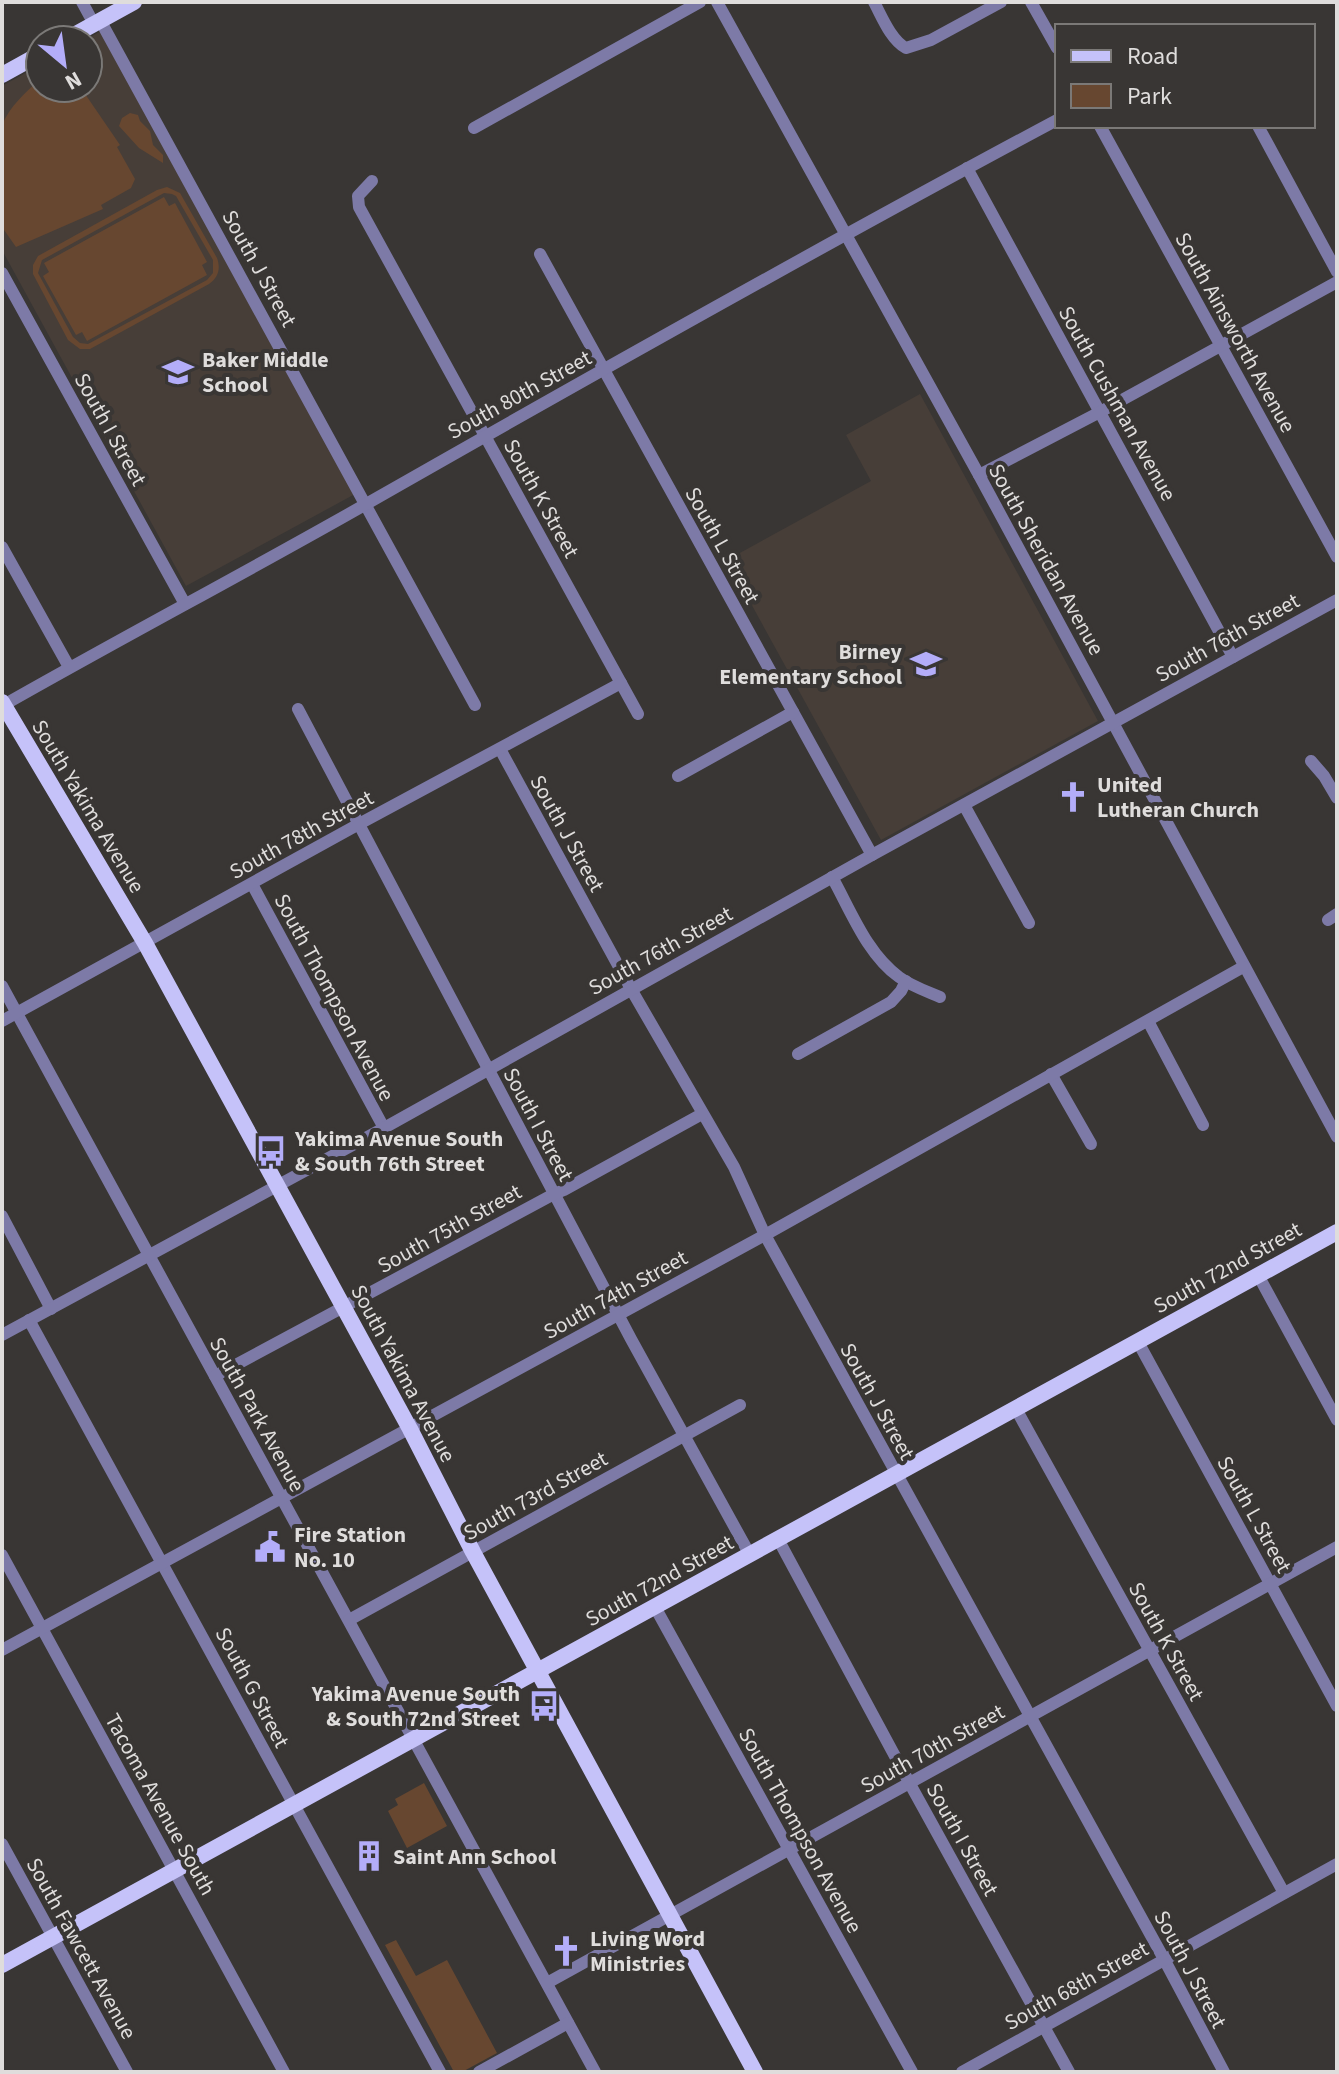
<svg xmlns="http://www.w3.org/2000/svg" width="1339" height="2074" font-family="'Source Sans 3',sans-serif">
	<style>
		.built { fill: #473e38 }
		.green { fill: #674730; fill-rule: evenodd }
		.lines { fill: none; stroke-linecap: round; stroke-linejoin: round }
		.minor { stroke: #7d7aa7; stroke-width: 12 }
		.major { stroke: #c5c2f9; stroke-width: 16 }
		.labels { text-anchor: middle; stroke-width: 8; stroke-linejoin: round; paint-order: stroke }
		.street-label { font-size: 22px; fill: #dfdddc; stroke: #393634 }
		.poi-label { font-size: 22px; font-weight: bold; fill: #dfdddc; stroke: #393634; text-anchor: start }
	</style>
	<rect width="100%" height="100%" fill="#393634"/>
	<!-- built -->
	<g class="built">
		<polygon points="101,31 355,494 186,586 2,250 2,86 40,65 40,88 88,88 88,40 85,40"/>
		<polygon points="920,394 1098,721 881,840 727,560 871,481 846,435"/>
	</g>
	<!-- green -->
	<g class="green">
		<path d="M40,79V88H81L120,145L117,147L135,179L131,188L101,205L103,209L16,247L2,227V125C10,106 25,93 40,79Z"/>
		<polygon points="130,113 138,115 140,121 150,131 153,145 163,155 163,163 139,148 119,126 122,118"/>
		<path d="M167,187L180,193L217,258C221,269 218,278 209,284L90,349H80L68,340L33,274V265L38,256L157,190ZM164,193L172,194L176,196L213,260V273L207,280L88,344L80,343L73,337L38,273L42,260Z"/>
		<polygon points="164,197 169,206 175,203 207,262 202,265 207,275 87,341 82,332 76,335 43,276 49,272 44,263"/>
		<polygon points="424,1783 447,1826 407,1848 388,1811 398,1805 395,1799"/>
		<polygon points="396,1940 416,1976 447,1960 497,2053 462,2072 454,2072 385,1945"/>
	</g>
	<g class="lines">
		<!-- minor -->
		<g class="minor">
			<polyline points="82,2 94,24"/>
			<polyline points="717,2 979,475 1337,1137"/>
			<path d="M874,2C882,17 891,40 906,48L931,40L1001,2"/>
			<polyline points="1031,2 1057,48"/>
			<polyline points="100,20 475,705"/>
			<polyline points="1100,126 1337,557"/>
			<polyline points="1258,126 1337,272"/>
			<polyline points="474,128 700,2"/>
			<polyline points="967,168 1233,657"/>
			<polyline points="372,181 358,196 359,207 638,714"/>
			<polyline points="540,254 872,855"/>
			<polyline points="2,273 185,604"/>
			<polyline points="979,475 1100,412 1337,282"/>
			<polyline points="2,547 69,667"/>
			<path d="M2,706C123,637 247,572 368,503C596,373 825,244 1057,120"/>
			<polyline points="298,709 631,1339 750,1555"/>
			<polyline points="500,749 631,989 734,1167 765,1235 1164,1959 1224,2072"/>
			<polyline points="1311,761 1324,776 1337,798"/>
			<polyline points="678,776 793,712"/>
			<polyline points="964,805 1029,923"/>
			<path d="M832,877C851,911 867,954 899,977C911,986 926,991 940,997"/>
			<polyline points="252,884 384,1128"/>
			<polyline points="1328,920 1337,914"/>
			<polyline points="2,986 595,2072"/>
			<polyline points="2,1021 359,824 621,683"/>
			<polyline points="1148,1021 1203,1125"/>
			<polyline points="798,1054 891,1002 901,991 906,981"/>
			<polyline points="1051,1074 1091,1144"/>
			<polyline points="2,1216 51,1309"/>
			<polyline points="1258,1275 1337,1420"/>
			<polyline points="29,1320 440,2072"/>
			<polyline points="2,1335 384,1128 872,855 1337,600"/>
			<polyline points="1138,1342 1337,1706"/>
			<polyline points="215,1376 554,1194 564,1190 702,1114"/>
			<polyline points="1016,1409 1284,1893"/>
			<polyline points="778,1539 910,1784 1069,2072"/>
			<polyline points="2,1555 284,2072"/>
			<polyline points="655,1607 912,2072"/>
			<polyline points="349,1620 740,1405"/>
			<polyline points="2,1650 765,1235 1243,967"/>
			<polyline points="2,1844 127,2072"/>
			<polyline points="547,1983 1337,1547"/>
			<polyline points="479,2072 568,2023"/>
			<polyline points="962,2072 1337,1864"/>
		</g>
		<!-- major -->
		<g class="major">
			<polyline points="65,40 134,2"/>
			<polyline points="2,75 40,54"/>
			<polyline points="2,702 145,943 410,1429 473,1552 755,2072"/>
			<polyline points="2,1965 1337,1232"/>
		</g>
	</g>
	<!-- icons -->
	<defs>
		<symbol id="school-bare" viewBox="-9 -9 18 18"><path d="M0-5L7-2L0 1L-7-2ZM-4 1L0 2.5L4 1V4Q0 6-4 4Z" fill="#b3adf9" stroke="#393634" stroke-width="2.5" paint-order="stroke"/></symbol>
		<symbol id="church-bare" viewBox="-9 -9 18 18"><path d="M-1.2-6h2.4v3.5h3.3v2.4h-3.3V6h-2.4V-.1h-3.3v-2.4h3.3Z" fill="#b3adf9" stroke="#393634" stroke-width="2.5" paint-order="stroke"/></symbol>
		<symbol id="bus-bare" viewBox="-9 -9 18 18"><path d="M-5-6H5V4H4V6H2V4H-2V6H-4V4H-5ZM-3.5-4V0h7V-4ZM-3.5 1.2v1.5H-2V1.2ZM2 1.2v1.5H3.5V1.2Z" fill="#b3adf9" stroke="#393634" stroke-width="2.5" paint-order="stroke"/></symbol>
		<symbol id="civic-bare" viewBox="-9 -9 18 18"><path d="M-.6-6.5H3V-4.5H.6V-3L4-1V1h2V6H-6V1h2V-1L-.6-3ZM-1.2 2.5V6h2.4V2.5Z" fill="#b3adf9" stroke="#393634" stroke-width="2.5" paint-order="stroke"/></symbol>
		<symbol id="building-bare" viewBox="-9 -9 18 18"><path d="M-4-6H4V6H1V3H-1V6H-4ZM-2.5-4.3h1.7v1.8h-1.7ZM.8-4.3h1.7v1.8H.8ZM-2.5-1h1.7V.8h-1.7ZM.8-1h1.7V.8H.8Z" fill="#b3adf9" stroke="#393634" stroke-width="2.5" paint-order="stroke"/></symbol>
	</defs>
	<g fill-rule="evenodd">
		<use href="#school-bare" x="156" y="350" width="44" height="44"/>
		<use href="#school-bare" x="904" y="642" width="44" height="44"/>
		<use href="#church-bare" x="1051" y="775" width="44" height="44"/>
		<use href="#bus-bare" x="249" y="1129" width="44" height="44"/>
		<use href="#civic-bare" x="248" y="1525" width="44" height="44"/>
		<use href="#bus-bare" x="522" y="1684" width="44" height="44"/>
		<use href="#building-bare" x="347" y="1834" width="44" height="44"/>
		<use href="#church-bare" x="544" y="1929" width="44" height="44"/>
	</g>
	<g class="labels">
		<!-- street labels -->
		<g class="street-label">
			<text transform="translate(260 268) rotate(61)" y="8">South J Street</text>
			<text transform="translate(1236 332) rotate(61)" y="8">South Ainsworth Avenue</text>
			<text transform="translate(519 394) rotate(-29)" y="8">South 80th Street</text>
			<text transform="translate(1118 403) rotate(61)" y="8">South Cushman Avenue</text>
			<text transform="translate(111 429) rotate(61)" y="8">South I Street</text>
			<text transform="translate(542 498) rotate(61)" y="8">South K Street</text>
			<text transform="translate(723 545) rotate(61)" y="8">South L Street</text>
			<text transform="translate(1047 559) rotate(61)" y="8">South Sheridan Avenue</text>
			<text transform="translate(1227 637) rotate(-29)" y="8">South 76th Street</text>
			<text transform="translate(89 806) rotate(59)" y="8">South Yakima Avenue</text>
			<text transform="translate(568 833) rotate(61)" y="8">South J Street</text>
			<text transform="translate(301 834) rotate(-29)" y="8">South 78th Street</text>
			<text transform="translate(660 950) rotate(-29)" y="8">South 76th Street</text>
			<text transform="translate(335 997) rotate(62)" y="8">South Thompson Avenue</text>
			<text transform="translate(539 1124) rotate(62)" y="8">South I Street</text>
			<text transform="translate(449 1228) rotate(-29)" y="8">South 75th Street</text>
			<text transform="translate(1227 1267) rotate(-29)" y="8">South 72nd Street</text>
			<text transform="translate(615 1294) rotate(-29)" y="8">South 74th Street</text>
			<text transform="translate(404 1373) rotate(62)" y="8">South Yakima Avenue</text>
			<text transform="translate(878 1401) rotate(61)" y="8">South J Street</text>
			<text transform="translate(258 1414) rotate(61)" y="8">South Park Avenue</text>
			<text transform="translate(535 1495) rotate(-29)" y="8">South 73rd Street</text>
			<text transform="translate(1255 1514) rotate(61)" y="8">South L Street</text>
			<text transform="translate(659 1580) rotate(-29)" y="8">South 72nd Street</text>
			<text transform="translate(1167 1641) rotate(61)" y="8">South K Street</text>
			<text transform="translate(253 1687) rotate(62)" y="8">South G Street</text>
			<text transform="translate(932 1748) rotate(-29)" y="8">South 70th Street</text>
			<text transform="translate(161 1804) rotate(61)" y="8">Tacoma Avenue South</text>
			<text transform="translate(801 1830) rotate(61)" y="8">South Thompson Avenue</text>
			<text transform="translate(963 1839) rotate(61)" y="8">South I Street</text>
			<text transform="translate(82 1948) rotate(61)" y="8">South Fawcett Avenue</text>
			<text transform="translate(1191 1969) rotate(62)" y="8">South J Street</text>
			<text transform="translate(1076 1985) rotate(-29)" y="8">South 68th Street</text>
		</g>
		<!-- poi labels -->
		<g class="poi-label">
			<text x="202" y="367">Baker Middle<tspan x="202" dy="25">School</tspan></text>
			<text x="902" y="659" text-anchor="end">Birney<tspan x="902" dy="25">Elementary School</tspan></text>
			<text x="1097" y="792">United<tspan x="1097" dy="25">Lutheran Church</tspan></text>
			<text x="295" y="1146">Yakima Avenue South<tspan x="295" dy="25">&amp; South 76th Street</tspan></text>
			<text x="294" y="1542">Fire Station<tspan x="294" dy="25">No. 10</tspan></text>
			<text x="520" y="1701" text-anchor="end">Yakima Avenue South<tspan x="520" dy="25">&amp; South 72nd Street</tspan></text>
			<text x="393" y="1864">Saint Ann School</text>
			<text x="590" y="1946">Living Word<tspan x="590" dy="25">Ministries</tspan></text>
		</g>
	</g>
	<!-- border -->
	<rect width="1339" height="2074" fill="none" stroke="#dfdddc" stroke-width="8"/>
	<!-- legend -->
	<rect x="1055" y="24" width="260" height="104" fill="#393634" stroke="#7b7977" stroke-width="2"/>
	<rect x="1071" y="50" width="40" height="12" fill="#c5c2f9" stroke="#7b7977" stroke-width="2"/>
	<text x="1127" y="64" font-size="24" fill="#dfdddc">Road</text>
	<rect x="1071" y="84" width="40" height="24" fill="#674730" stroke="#7b7977" stroke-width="2"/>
	<text x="1127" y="104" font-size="24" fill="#dfdddc">Park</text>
	<!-- north arrow -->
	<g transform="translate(64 64) rotate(151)"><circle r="38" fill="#393634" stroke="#7b7977" stroke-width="2"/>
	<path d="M0-6L14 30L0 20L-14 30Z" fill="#b3adf9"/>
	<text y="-12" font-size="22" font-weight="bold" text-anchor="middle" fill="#dfdddc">N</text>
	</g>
</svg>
